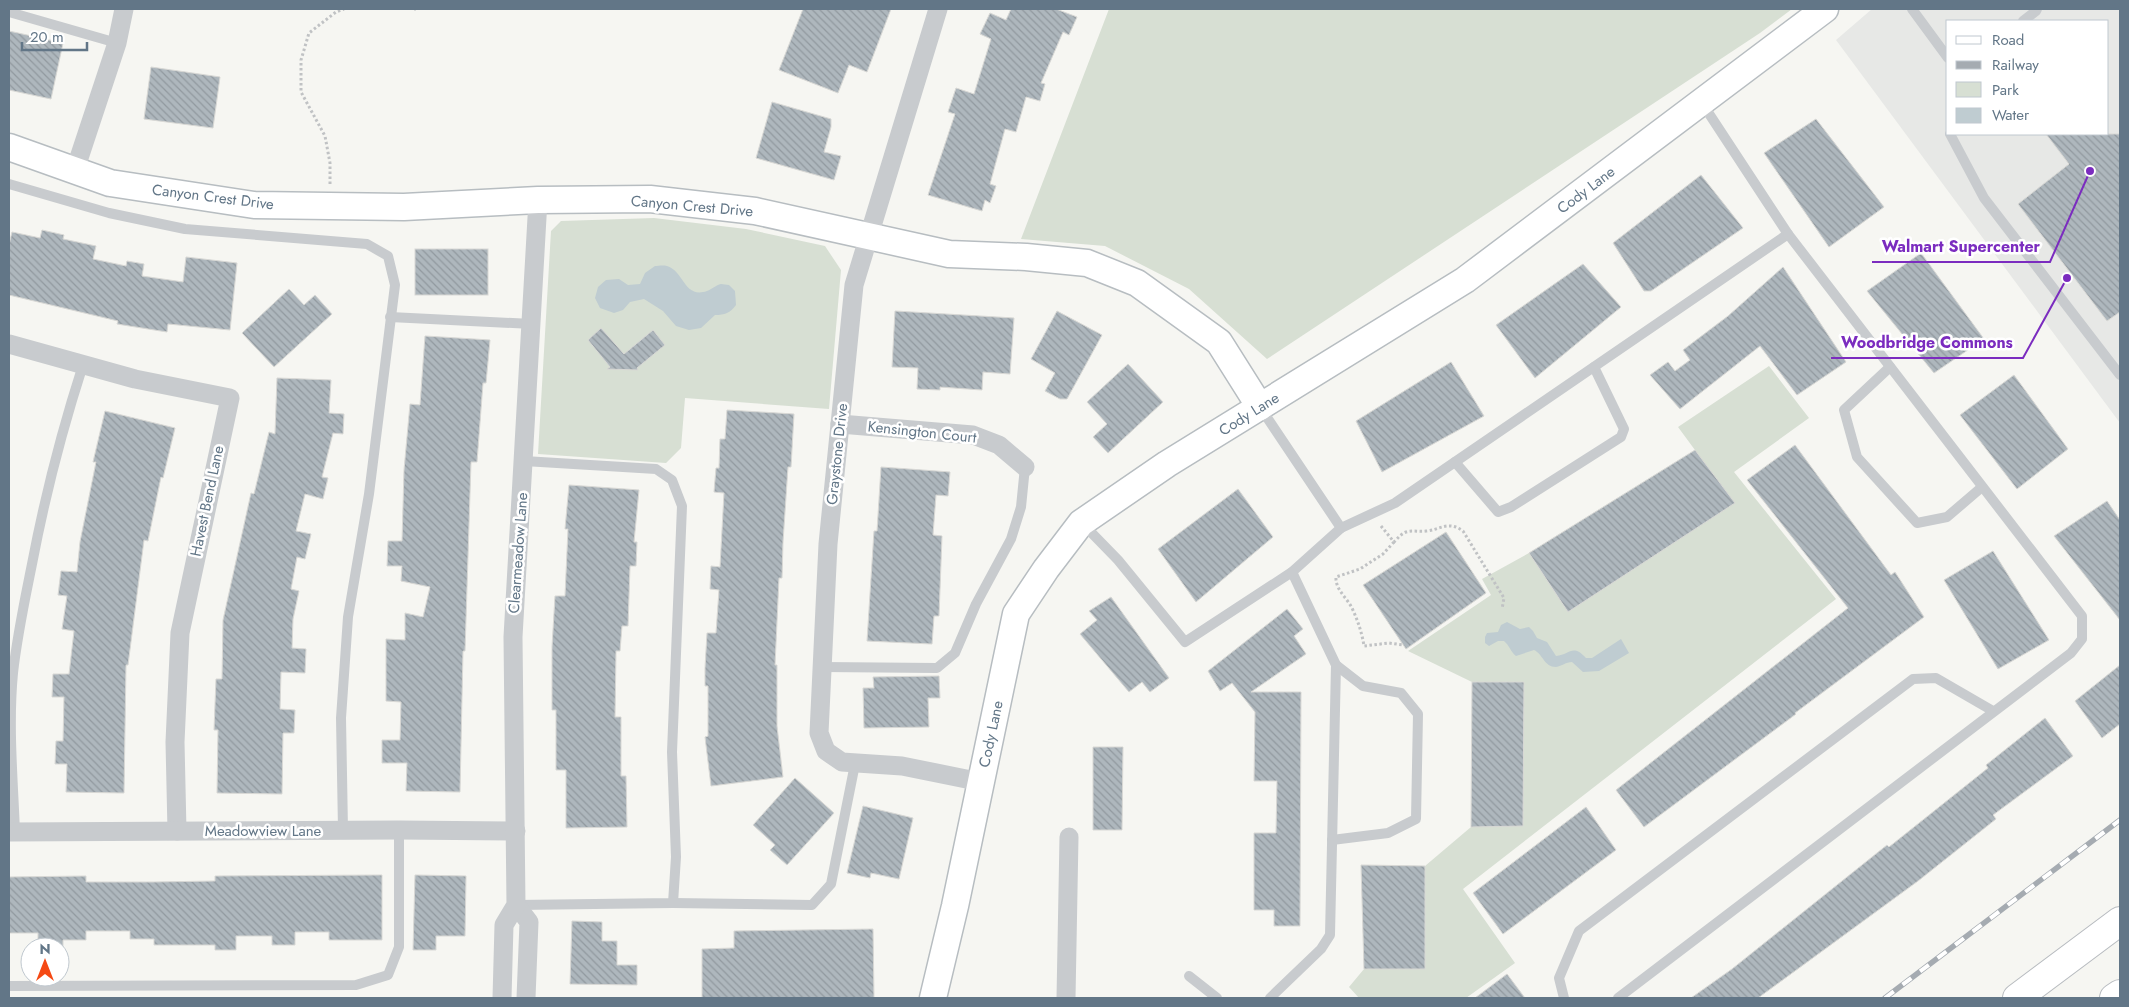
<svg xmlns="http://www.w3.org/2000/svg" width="2129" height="1007" font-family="Jost,sans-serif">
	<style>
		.built { fill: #e7e8e6; fill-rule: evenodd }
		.green { fill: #d7dfd3 }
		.water { fill: #bfccd1 }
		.building { fill: url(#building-back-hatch); stroke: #d8d8d5 }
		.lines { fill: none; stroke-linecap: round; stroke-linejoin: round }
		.secondary-casing { stroke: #b7bdc1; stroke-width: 29 }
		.primary-casing { stroke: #b8bcc0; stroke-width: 30 }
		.path { stroke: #c0c2c4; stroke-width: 3; stroke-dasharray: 2.5 2.5; stroke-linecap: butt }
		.lane { stroke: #c8cbce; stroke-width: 10 }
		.street { stroke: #c8cbce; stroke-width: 19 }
		.secondary { stroke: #fff; stroke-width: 26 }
		.primary { stroke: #fff; stroke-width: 28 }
		.rail-casing { stroke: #a5abb1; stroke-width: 5.5 }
		.rail { stroke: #fff; stroke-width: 4; stroke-dasharray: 11; stroke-linecap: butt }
		.labels { text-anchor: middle; stroke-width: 5; stroke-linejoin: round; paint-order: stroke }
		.street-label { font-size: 15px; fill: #627687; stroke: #fff }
		.leader { fill: none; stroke: #7b2cbf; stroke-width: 2 }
		.callout-dot { fill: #7b2cbf; stroke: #fff; stroke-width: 2 }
		.callout-label { font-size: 16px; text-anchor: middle; font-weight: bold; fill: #7b2cbf; stroke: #fff; stroke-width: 5; stroke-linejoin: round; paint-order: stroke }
	</style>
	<defs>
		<pattern id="building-back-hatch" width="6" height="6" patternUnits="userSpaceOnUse" patternTransform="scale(1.25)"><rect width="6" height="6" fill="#aeb7bd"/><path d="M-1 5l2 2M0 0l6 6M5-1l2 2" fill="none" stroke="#91999f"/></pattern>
	</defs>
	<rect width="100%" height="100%" fill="#f6f6f2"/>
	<!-- built -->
	<path class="built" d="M1872,9H2120V423L1836,40ZM1948,21H2108V134H1948Z"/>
	<!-- green -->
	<g class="green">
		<polygon points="1109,9 1792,9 1760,33 1267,359 1189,289 1105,246 1021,239"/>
		<polygon points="654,218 746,229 825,246 841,270 829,409 685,398 681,448 666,463 538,454 551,231 561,221"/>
		<polygon points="1769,366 1809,418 1734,472 1836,599 1463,889 1515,963 1466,998 1359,998 1349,987 1364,969 1425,968 1425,866 1471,827 1523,826 1524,682 1472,682 1408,651 1491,595 1482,579 1529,553 1568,612 1734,503 1678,427"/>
	</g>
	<!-- water -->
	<g class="water">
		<path d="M655,266C658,266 663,265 667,266C684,271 684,299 707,291C712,289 716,285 721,284L729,285L735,291L736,305C730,313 725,315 715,315L701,328L689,330L676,326L663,311L644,299L630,302L623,310L614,313L600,308L595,298L598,287L606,280L619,279L628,285L640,284L645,273Z"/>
		<path d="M1507,622L1520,629L1529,627L1533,631L1537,638L1547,642L1556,656C1570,655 1572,643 1586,658H1592L1621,639L1629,653L1599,671L1583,672L1572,662C1566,662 1562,666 1556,667C1544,667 1543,654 1534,650L1516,656C1510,651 1510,646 1504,641H1498L1489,646L1485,643V637L1487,633L1498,632L1501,625Z"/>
	</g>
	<!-- building -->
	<g class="building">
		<polygon points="803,9 891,9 867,72 849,65 838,93 779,70"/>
		<polygon points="1011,9 1056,9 1077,17 1069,35 1063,32 1041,83 1045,84 1040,101 1026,97 1016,132 1005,129 990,184 996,186 990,203 985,200 982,211 928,195 955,114 948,112 956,88 974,94 991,39 980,34 990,13 1006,20"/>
		<polygon points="9,31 63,43 51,99 9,90"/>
		<polygon points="151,67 220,77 213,128 144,119"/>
		<polygon points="772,102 831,119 831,127 824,152 841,156 834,180 756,158"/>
		<polygon points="1816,119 1884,207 1829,247 1764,153"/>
		<polygon points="2046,134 2120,134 2120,312 2107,321 2018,204 2069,164"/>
		<polygon points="1701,175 1743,228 1651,291 1644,291 1613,243"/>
		<polygon points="42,230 64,235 63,239 96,246 93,259 126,266 127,261 144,264 142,276 183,282 186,257 237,263 230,330 168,324 167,332 117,324 118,321 9,295 9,245 12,232 40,238"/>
		<rect x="415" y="249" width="73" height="46"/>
		<polygon points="1921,253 1984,339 1934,373 1867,291"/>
		<polygon points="1583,264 1621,307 1535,378 1496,325"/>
		<polygon points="1783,267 1846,362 1797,395 1760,346 1680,409 1650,375 1668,362 1675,371 1690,360 1683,350 1728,316"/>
		<polygon points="289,289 304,305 315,295 332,314 274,367 242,333"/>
		<polygon points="895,311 1014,318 1010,374 983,372 982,390 940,387 940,390 917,389 918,368 892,367"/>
		<polygon points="1057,311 1102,335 1067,399 1060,399 1045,391 1055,373 1031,359"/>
		<polygon points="601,328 624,354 653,330 665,345 637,368 638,370 607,369 610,367 588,340"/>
		<polygon points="425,336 490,340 486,383 483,383 477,462 471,462 465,651 463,651 460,792 406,791 407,763 382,763 382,740 400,740 401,702 386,701 386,639 405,640 405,613 423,617 430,587 401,581 402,566 387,566 388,541 402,541 404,470 410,404 420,405"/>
		<polygon points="1451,362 1484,416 1382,472 1356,421"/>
		<polygon points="1128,364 1163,402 1108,453 1093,437 1107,424 1087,402"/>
		<polygon points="2014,375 2068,449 2017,489 1960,415"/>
		<polygon points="277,378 331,380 329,413 344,414 343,434 333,433 322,477 328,478 323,499 305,494 296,531 311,534 305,559 297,557 291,589 299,591 293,619 292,648 306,649 305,673 281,672 280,709 295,710 294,733 283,733 282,794 217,793 218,730 214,730 216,679 222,679 223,620 251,493 254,494 269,432 275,434"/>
		<polygon points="727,410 794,414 791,467 788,467 783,542 782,578 779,578 775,665 777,665 777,726 783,777 711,786 705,737 708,736 708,686 705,686 705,668 707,633 716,633 719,590 710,589 711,566 720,567 724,493 714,492 716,468 719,468 720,439 725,439"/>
		<polygon points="105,411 175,428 163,478 161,477 148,541 144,540 128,665 126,665 124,793 66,792 67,764 55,764 56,741 63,741 64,697 52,697 53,674 69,674 74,631 62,629 67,596 58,595 61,571 77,572 80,542 96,462 93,462"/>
		<polygon points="1795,445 1891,575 1895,572 1924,617 1795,713 1796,714 1644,827 1616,790 1848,608 1747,480"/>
		<polygon points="1695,450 1735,503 1568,612 1529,553"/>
		<polygon points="881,467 950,472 948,496 936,495 933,535 942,536 939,616 934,616 932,644 867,641 874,531 877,531"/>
		<polygon points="569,485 639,490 634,542 637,542 636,566 630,566 628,626 622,626 620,651 616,651 615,717 621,717 621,776 626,776 627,827 566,828 566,770 556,770 556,710 552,710 552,647 555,596 565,596 568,529 565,529"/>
		<polygon points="1238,489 1273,537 1196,602 1158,549"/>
		<polygon points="2107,501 2120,520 2120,620 2054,536"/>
		<polygon points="1446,532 1486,593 1406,649 1363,585"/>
		<polygon points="1993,551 2049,640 1998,669 1944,580"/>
		<polygon points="1111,597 1169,678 1150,692 1142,682 1129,692 1080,634 1097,620 1089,611"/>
		<polygon points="1287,609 1303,629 1294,636 1306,654 1251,692 1301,692 1300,926 1274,926 1274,910 1254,910 1254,833 1276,833 1277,781 1254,781 1255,712 1232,683 1220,691 1208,671"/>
		<polygon points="2120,665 2120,724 2102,738 2075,701"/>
		<polygon points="939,676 940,698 928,698 929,727 864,728 863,688 874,688 873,677"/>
		<polygon points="1472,682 1524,682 1523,826 1471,827"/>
		<polygon points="2045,718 2073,756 1993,815 1996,819 1918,881 1758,998 1691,998 1732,969 1887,845 1889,847 1988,768 1986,765"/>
		<polygon points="1093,747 1123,747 1122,830 1093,830"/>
		<polygon points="795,778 834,813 787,865 770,850 775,845 753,825"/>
		<polygon points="863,806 913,818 899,879 871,873 870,878 847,873"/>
		<polygon points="1586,807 1616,850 1503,934 1473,893"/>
		<polygon points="1361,865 1425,866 1425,969 1364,969"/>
		<polygon points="382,875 382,940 329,940 329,932 295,932 295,945 272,945 272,936 236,936 236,950 215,950 215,945 154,945 154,939 130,939 130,931 86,931 86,940 63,940 63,947 38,947 38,933 9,933 9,877 86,876 86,882 154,882 215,881 215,876"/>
		<polygon points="415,875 466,876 465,936 436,936 436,950 413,950"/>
		<polygon points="572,921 602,922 602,941 617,941 617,965 637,965 637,985 570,984"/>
		<polygon points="873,929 874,998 702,998 702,949 734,948 734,931"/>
		<polygon points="1507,974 1525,998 1475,998"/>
	</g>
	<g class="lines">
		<defs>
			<g id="secondary">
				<polyline points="9,147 110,183 254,205 404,207 538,200 650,199 755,211 949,254 1026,257 1087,263 1137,283 1219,342 1260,407"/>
				<polyline points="933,998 955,906 1016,614 1046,569 1081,523 1167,464 1465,280 1825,9"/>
			</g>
			<g id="primary">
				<polyline points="2017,998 2120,921"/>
				<polyline points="2114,998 2120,994"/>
			</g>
		</defs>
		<!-- secondary casing -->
		<use href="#secondary" class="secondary-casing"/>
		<!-- primary casing -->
		<use href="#primary" class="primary-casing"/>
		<!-- path -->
		<g class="path">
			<polyline points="414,9 416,9"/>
			<polyline points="330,184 330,163 325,136 301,92 301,60 309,33 336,12 344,9"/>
			<path d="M1381,526L1394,542C1398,538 1401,534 1406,532C1412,530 1419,532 1426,531C1440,530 1448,520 1463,531L1504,598L1502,609"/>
			<path d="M1394,542L1383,554L1360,569L1336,577C1335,589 1347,598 1352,608C1358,621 1362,633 1364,646L1389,643L1403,645"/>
		</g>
		<!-- lane -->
		<g class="lane">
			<polyline points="1912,9 1948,58"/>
			<polyline points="9,12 117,43"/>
			<polyline points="2023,21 2036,11 2037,9"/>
			<polyline points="1950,134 1984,198 2120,375"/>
			<polyline points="9,184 109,213 185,229 367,244 388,256 395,285 369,494 348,617 341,718 343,830"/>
			<polyline points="390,317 532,324"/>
			<polyline points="1890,367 1844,410 1857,457 1917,523 1947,517 1982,487"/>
			<polyline points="1260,407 1341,528"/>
			<polyline points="1455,462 1498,512 1511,507 1621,437 1624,429 1594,367"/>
			<polyline points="1082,523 1118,560 1185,642 1292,572 1341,528 1395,503 1788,234 1702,103"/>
			<polyline points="822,667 937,668 955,653 976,604 1011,539 1021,507 1025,467"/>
			<path d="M15,832C13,780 8,725 13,673C17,636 25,599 32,564C45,496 62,430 83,365"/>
			<polyline points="1332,840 1388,833 1416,819 1418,714 1401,693 1363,686 1336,665"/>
			<polyline points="673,903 812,905 831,884 855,764"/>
			<polyline points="516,905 673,903 676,857 672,752 682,506 672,480 656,469 524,461"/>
			<polyline points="1189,976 1217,998"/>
			<polyline points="9,986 356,985 388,975 399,947 399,830"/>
			<polyline points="1270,998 1321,949 1330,935 1336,665 1292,572"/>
			<polyline points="1564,998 1559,978 1579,931 1913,679 1936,678 1993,711"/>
			<polyline points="1618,998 2071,653 2082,639 2082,616 1788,234"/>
		</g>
		<!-- street -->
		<g class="street">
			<polyline points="938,9 854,285 828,544 819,733 826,751 842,762 902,766 981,782"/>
			<polyline points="75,170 117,43 124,9"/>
			<polyline points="9,344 135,379 230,398 180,633 175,742 177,831"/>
			<polyline points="840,424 973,435 999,445 1025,467"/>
			<polyline points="9,832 399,830 516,831"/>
			<polyline points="516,905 529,922 526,998"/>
			<polyline points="502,998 504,925 516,905 513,637 538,200"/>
			<polyline points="1066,998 1069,837"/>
		</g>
		<!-- secondary -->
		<use href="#secondary" class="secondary"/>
		<!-- primary -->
		<use href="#primary" class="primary"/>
		<defs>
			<polyline id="rail" points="1885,998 2120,820"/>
		</defs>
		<!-- rail casing -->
		<use href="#rail" class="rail-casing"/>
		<!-- rail -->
		<use href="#rail" class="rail"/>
	</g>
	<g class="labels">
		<!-- street labels -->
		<g class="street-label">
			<text transform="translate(1586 190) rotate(-37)" y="5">Cody Lane</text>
			<text transform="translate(213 197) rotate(7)" y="5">Canyon Crest Drive</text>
			<text transform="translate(692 206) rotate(5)" y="5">Canyon Crest Drive</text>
			<text transform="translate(1249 414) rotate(-32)" y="5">Cody Lane</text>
			<text transform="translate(922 432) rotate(6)" y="5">Kensington Court</text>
			<text transform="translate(837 454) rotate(-84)" y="5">Graystone Drive</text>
			<text transform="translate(207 501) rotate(-78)" y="5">Havest Bend Lane</text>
			<text transform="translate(518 553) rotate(-86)" y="5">Clearmeadow Lane</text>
			<text transform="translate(991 734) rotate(-78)" y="5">Cody Lane</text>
			<text x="263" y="836">Meadowview Lane</text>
		</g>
	</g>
	<!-- callouts -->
	<path class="leader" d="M2090 171L2050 262H1872M2067 278L2023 358H1831"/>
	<g class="callout-dot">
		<circle cx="2090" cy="171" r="5"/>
		<circle cx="2067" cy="278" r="5"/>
	</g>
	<g class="callout-label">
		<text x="1961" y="252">Walmart Supercenter</text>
		<text x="1927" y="348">Woodbridge Commons</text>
	</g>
	<!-- border -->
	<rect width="2129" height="1007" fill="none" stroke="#627687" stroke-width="20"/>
	<!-- legend -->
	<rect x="1946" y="20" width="162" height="115" fill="#ffffff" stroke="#c0c8cf"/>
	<rect x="1956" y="36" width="25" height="8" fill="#ffffff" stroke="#c0c8cf"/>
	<text x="1992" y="45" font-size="15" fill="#627687">Road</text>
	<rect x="1956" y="61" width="25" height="8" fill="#a5abb1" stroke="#c0c8cf"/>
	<text x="1992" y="70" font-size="15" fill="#627687">Railway</text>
	<rect x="1956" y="82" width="25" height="15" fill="#d7dfd3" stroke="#c0c8cf"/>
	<text x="1992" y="95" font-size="15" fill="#627687">Park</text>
	<rect x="1956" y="108" width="25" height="15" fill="#bfccd1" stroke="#c0c8cf"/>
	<text x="1992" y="120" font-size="15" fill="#627687">Water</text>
	<!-- north arrow -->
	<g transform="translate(45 962)"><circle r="24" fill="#ffffff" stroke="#c0c8cf"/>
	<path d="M0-4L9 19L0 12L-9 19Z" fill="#f54914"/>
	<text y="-8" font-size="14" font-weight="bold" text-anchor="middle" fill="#627687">N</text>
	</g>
	<!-- scale -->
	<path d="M22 42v8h65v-8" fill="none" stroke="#627687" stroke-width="2.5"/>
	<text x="30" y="42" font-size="15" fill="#627687" stroke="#ffffff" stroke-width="4" paint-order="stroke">20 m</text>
</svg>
